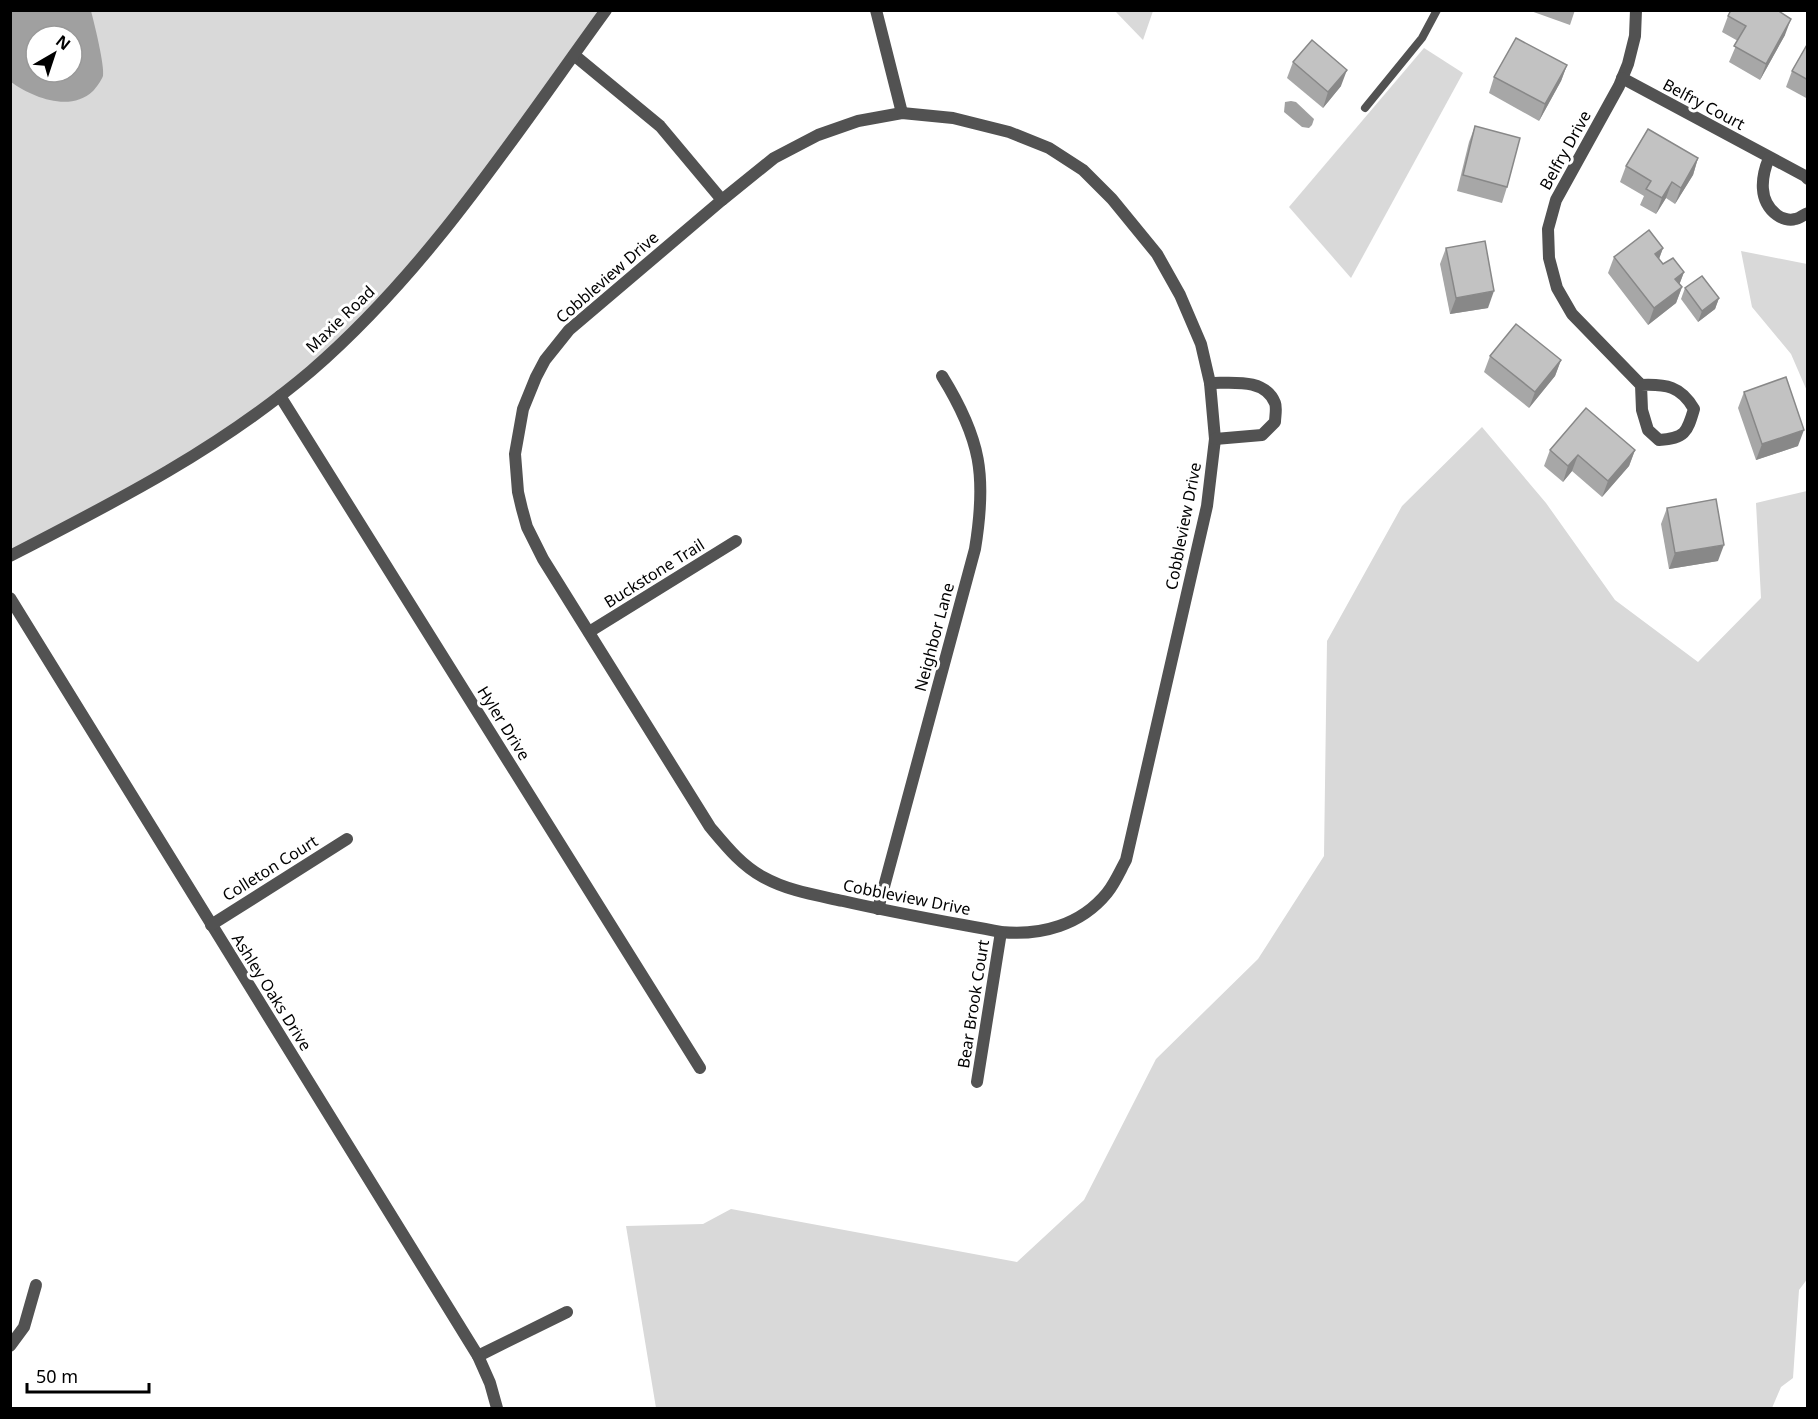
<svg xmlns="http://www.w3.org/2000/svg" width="1818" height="1419" font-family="'Noto Sans',sans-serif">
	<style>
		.green { fill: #d9d9d9; fill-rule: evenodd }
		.water { fill: #a0a0a0; fill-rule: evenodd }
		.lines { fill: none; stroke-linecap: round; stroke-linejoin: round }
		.service { stroke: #525252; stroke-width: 8 }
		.minor { stroke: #525252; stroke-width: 12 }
		.wall { fill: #a7a7a7 }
		.shaded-wall { fill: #888 }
		.building { fill: #c2c2c2; stroke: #888; stroke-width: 1.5 }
		.labels { text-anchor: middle; stroke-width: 6; stroke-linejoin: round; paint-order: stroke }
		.street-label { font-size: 16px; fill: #000; stroke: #fff }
	</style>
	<rect width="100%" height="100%" fill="#fff"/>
	<!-- green -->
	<g class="green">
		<path d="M11,11H606L465,204L344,340L222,439L11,556ZM36,36H72V72H36Z"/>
		<polygon points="1115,11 1153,11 1143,40"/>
		<polygon points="1424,48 1463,73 1351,278 1289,207"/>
		<polygon points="1741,251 1807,264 1807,391 1791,354 1752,307"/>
		<polygon points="1482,427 1546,503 1615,600 1698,662 1761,598 1756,503 1807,491 1808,1278 1799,1290 1793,1378 1781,1387 1772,1408 656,1408 626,1226 703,1224 731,1209 1017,1262 1084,1200 1156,1059 1258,959 1324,856 1327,641 1402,506"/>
	</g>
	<!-- water -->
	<g class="water">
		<path d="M11,10L91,11C94,22 105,66 103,76C101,81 96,88 93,91C70,113 32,97 11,82ZM36,36H72V72H36Z"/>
		<polygon points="1291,101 1296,102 1314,119 1312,125 1309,128 1302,127 1284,112 1285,102"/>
	</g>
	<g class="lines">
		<!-- service -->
		<polyline class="service" points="1365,108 1422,38 1437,10"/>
		<!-- minor -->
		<g class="minor">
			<polyline points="876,10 902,113"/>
			<path d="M1636,10L1635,36L1628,64L1619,86L1556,200L1548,229L1549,258L1557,288L1572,314L1641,385L1642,410L1648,430L1659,440C1685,438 1687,433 1694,409C1681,386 1666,384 1641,385"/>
			<polyline points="574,55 660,126 722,200"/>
			<polyline points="1622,78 1805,176 1808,179"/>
			<path d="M902,113L953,118L1009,132L1049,148L1083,170L1112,199L1157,254L1180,295L1201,344L1210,383L1215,439L1207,506L1126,860C1120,871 1115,883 1107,893C1081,925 1041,936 1001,932C948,922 895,913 843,901C816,895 788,891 763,877C741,865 726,846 710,827L543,559L527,527L522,509L518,492L515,454L523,409L536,377L545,360L569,330L722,200L774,158L818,135L858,121Z"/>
			<path d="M1769,158C1761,177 1758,201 1777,215C1781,218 1789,221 1795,219C1799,219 1804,214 1808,213"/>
			<path d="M1210,383C1233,383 1265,378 1275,403C1277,408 1275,417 1275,422L1262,435L1215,439"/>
			<polyline points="280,396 700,1068"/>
			<path d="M10,556C117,501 219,449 311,371C429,269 515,135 606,10"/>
			<polyline points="10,598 478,1356 490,1383 497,1408"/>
			<polyline points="589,632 736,541"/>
			<path d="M878,909L975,549C987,476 981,439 942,376"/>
			<polyline points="211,925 347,839"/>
			<polyline points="977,1082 1001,932"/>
			<polyline points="10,1346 24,1327 36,1285"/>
			<polyline points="478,1356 567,1312"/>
		</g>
	</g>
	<!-- wall -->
	<g class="wall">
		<polygon points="1528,10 1575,10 1570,25"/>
		<polygon points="1728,16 1785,35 1760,80 1729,62 1738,41 1722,32"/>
		<polygon points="1808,43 1808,99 1786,87 1792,71"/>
		<polygon points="1293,62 1341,86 1323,108 1287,78"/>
		<polygon points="1567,65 1561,81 1539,121 1489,93 1494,77"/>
		<polygon points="1475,126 1507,187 1502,203 1457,191 1469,142"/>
		<polygon points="1698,158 1693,175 1675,204 1666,198 1656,214 1640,205 1644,196 1620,182 1626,166"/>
		<polygon points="1446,248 1488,308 1450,314 1440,264"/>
		<polygon points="1663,248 1659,259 1663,264 1684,272 1679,285 1682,287 1676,303 1648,325 1608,273 1614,257"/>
		<polygon points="1685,288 1719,298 1715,309 1698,322 1681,299"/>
		<polygon points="1490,356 1561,360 1555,376 1529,408 1484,372"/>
		<polygon points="1744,392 1798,446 1756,460 1738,408"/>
		<polygon points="1550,450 1635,450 1629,466 1602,497 1572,471 1563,482 1544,466"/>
		<polygon points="1667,508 1718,561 1669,569 1661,524"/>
	</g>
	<!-- shaded-wall -->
	<g class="shaded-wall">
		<polygon points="1791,19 1785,35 1760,80 1766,64"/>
		<polygon points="1567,65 1561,81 1539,121 1545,104"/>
		<polygon points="1347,70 1341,86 1323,108 1328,92"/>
		<polygon points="1698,158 1693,175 1675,204 1681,188"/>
		<polygon points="1672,182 1666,198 1656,214 1662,198"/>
		<polygon points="1663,248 1657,264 1655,254"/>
		<polygon points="1684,272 1678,288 1675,279"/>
		<polygon points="1682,287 1676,303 1648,325 1654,308"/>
		<polygon points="1494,291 1488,308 1450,314 1456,298"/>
		<polygon points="1719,298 1715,309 1698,322 1702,311"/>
		<polygon points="1561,360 1555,376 1529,408 1535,392"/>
		<polygon points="1804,430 1798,446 1756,460 1762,444"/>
		<polygon points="1635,450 1629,466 1602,497 1608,481"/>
		<polygon points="1578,455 1572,471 1563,482 1568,466"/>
		<polygon points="1724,545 1718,561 1669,569 1675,553"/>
	</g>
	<!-- building -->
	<g class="building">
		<polygon points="1731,10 1777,10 1791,19 1766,64 1734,46 1746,26 1728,16"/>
		<polygon points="1516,38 1567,65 1545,104 1494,77"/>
		<polygon points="1312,40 1347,70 1328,92 1293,62"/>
		<polygon points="1808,43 1808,80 1792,71"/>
		<polygon points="1475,126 1520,138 1507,187 1463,175"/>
		<polygon points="1648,129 1698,158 1681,188 1672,182 1662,198 1646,189 1651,181 1626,166"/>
		<polygon points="1649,230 1663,248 1655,254 1663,264 1673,258 1684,272 1675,279 1682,287 1654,308 1614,257"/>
		<polygon points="1485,241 1494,291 1456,298 1446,248"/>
		<polygon points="1702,276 1719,298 1702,311 1685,288"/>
		<polygon points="1516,324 1561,360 1535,392 1490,356"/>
		<polygon points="1786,377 1804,430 1762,444 1744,392"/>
		<polygon points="1586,408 1635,450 1608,481 1578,455 1568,466 1550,450"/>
		<polygon points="1716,499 1724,545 1675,553 1667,508"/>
	</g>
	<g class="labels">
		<!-- street labels -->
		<g class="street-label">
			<text transform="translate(1704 104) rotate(28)" y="6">Belfry Court</text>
			<text transform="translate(1565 150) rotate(-61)" y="6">Belfry Drive</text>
			<text transform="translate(607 277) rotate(-41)" y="6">Cobbleview Drive</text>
			<text transform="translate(340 319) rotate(-44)" y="6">Maxie Road</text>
			<text transform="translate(1183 526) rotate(-79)" y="6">Cobbleview Drive</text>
			<text transform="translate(654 573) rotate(-32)" y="6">Buckstone Trail</text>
			<text transform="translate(934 637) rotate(-75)" y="6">Neighbor Lane</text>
			<text transform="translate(504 723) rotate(58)" y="6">Hyler Drive</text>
			<text transform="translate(270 868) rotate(-32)" y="6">Colleton Court</text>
			<text transform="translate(907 897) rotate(11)" y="6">Cobbleview Drive</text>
			<text transform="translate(272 992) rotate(58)" y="6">Ashley Oaks Drive</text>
			<text transform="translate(973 1004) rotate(-81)" y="6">Bear Brook Court</text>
		</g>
	</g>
	<!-- border -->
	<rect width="1818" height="1419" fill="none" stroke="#000000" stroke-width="24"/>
	<!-- north arrow -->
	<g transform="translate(54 54) rotate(39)"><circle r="28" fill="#ffffff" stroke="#999999" stroke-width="1.5"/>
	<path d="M0-4.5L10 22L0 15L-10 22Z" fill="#000000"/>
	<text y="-9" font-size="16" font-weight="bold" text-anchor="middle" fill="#000000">N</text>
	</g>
	<!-- scale -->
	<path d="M27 1383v9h122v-9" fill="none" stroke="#000000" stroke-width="3"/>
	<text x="36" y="1383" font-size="18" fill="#000000" stroke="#ffffff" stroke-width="4.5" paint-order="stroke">50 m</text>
</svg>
